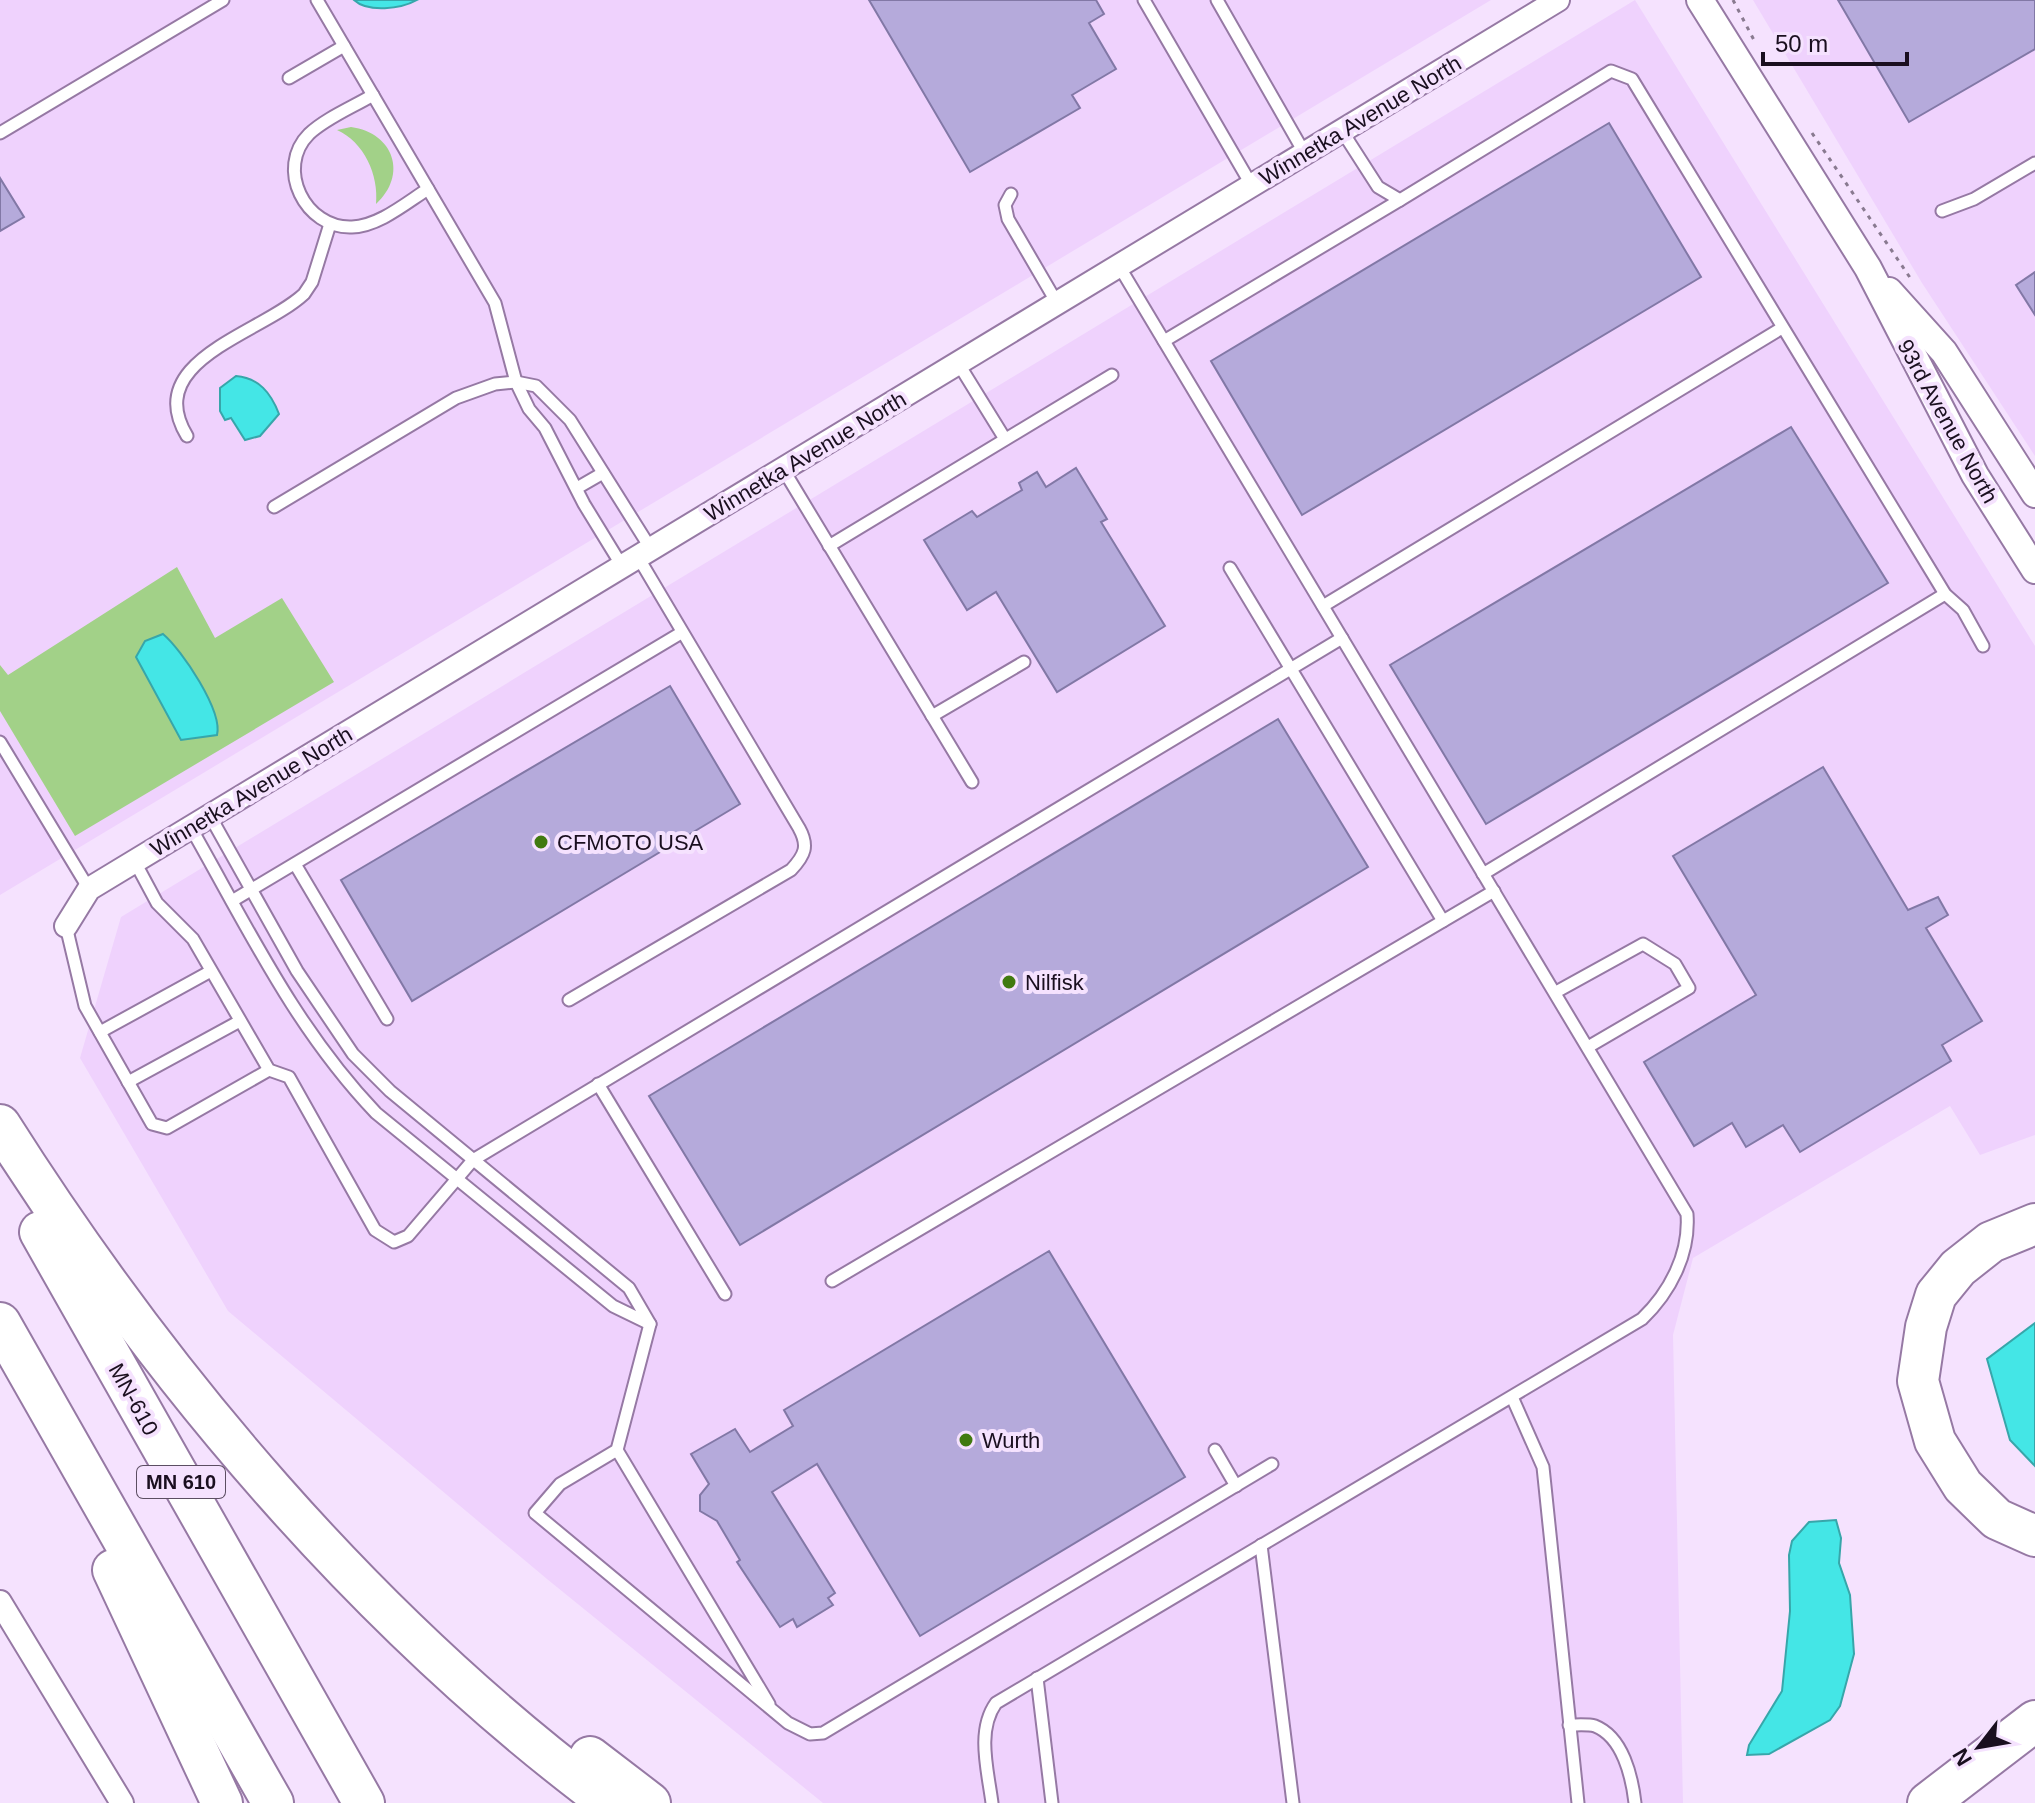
<svg xmlns="http://www.w3.org/2000/svg" width="2035" height="1803" font-family="Arial,sans-serif">
	<style>
		.built { fill: #efd2fd }
		.green { fill: #a2d188 }
		.water { fill: #44e6e6; stroke: #37a6aa; stroke-width: 2 }
		.building { fill: #b5aadb; stroke: #8278a6; stroke-width: 2 }
		.lines { fill: none; stroke-linecap: round; stroke-linejoin: round }
		.service-casing { stroke: #9679a4; stroke-width: 15 }
		.minor-casing { stroke: #9679a4; stroke-width: 26 }
		.tertiary-casing { stroke: #9679a4; stroke-width: 30 }
		.motorway-casing { stroke: #9679a4; stroke-width: 44 }
		.path { stroke: #897a90; stroke-width: 3; stroke-dasharray: 4 6; stroke-linecap: butt }
		.service { stroke: #fff; stroke-width: 11 }
		.minor { stroke: #fff; stroke-width: 22 }
		.tertiary { stroke: #fff; stroke-width: 26 }
		.motorway { stroke: #fff; stroke-width: 40 }
		.poi-dot { fill: #417a10; stroke: #f5e2fe; stroke-width: 3 }
		.labels { text-anchor: middle; stroke-width: 8; stroke-linejoin: round; paint-order: stroke }
		.shield { fill: #f5e2fe; stroke: #5c4e62; stroke-width: 2 }
		.shield-label { font-size: 20px; font-weight: bold; fill: #1a0f1f }
		.street-label { font-size: 22px; fill: #1a0f1f; stroke: #f5e2fe }
		.poi-label { font-size: 22px; fill: #1a0f1f; stroke: #f5e2fe; text-anchor: start }
	</style>
	<rect width="100%" height="100%" fill="#f5e2fe"/>
	<!-- built -->
	<g class="built">
		<polygon points="0,0 1491,0 0,895"/>
		<polygon points="1635,0 2035,646 2035,1135 1980,1155 1950,1106 1693,1258 1673,1335 1683,1803 823,1803 547,1579 228,1311 80,1058 121,917"/>
		<polygon points="1753,0 2035,0 2035,456 1922,283"/>
	</g>
	<!-- green -->
	<g class="green">
		<path d="M351,127C394,133 408,175 376,204C379,175 364,142 337,130Z"/>
		<polygon points="177,567 215,638 282,598 334,682 75,836 0,711 0,665 8,675"/>
	</g>
	<!-- water -->
	<g class="water">
		<path d="M354,0H417C401,9 368,13 354,0Z"/>
		<path d="M236,376C259,378 271,393 279,414L260,436L245,440L231,418L225,420L220,411V388Z"/>
		<path d="M163,634C182,650 223,711 217,735L181,740L136,657L145,641Z"/>
		<polygon points="2035,1323 2035,1466 2010,1440 1987,1359"/>
		<polygon points="1836,1520 1841,1538 1839,1563 1850,1595 1854,1654 1840,1706 1830,1720 1769,1754 1747,1755 1749,1745 1782,1691 1790,1611 1789,1555 1792,1541 1809,1522"/>
	</g>
	<!-- building -->
	<g class="building">
		<polygon points="869,0 1096,0 1104,14 1089,23 1116,69 1072,95 1080,108 970,172"/>
		<polygon points="1838,0 2035,0 2035,49 1909,122"/>
		<polygon points="1609,123 1701,277 1302,515 1211,361"/>
		<polygon points="0,178 24,217 0,231"/>
		<polygon points="2035,272 2035,315 2016,285"/>
		<polygon points="1791,427 1888,583 1486,824 1390,665"/>
		<polygon points="1076,468 1107,519 1101,522 1165,626 1057,692 996,592 967,610 924,540 972,511 977,517 1022,490 1019,483 1037,472 1046,487"/>
		<polygon points="670,686 740,804 412,1001 341,880"/>
		<polygon points="1278,719 1368,867 740,1245 649,1096"/>
		<polygon points="1823,767 1908,910 1938,897 1948,915 1926,928 1982,1021 1942,1045 1951,1061 1800,1152 1783,1125 1746,1147 1732,1123 1694,1146 1644,1062 1756,995 1673,856"/>
		<polygon points="1049,1251 1185,1477 920,1636 817,1464 772,1492 835,1593 828,1598 833,1605 797,1627 793,1619 780,1627 737,1562 740,1560 717,1521 700,1511 700,1495 709,1484 691,1454 735,1429 750,1452 793,1426 784,1410"/>
	</g>
	<g class="lines">
		<defs>
			<g id="service">
				<polyline points="317,0 495,303 516,382 529,409 545,428 584,504 622,566"/>
				<polyline points="1144,0 1252,186"/>
				<polyline points="1217,0 1305,154"/>
				<polyline points="289,78 344,46"/>
				<path d="M373,95C353,107 326,118 309,134C275,168 305,229 352,227C379,226 406,203 428,189"/>
				<polyline points="1342,131 1378,187 1400,200 1611,71 1632,79 1945,594 1963,610 1983,646"/>
				<polyline points="0,133 223,0"/>
				<polyline points="1011,194 1005,205 1008,219 1057,303"/>
				<polyline points="1942,211 1974,199 2035,163"/>
				<polyline points="1164,341 1400,200"/>
				<polyline points="958,363 1005,439"/>
				<path d="M187,436C141,360 261,334 304,294L312,282L330,224"/>
				<polyline points="783,469 972,782"/>
				<polyline points="577,488 603,473"/>
				<polyline points="274,507 456,398 495,384 516,382 536,386 570,420 651,549"/>
				<polyline points="829,546 1112,375"/>
				<polyline points="1230,568 1443,921"/>
				<polyline points="1323,606 1782,328"/>
				<polyline points="932,716 1024,662"/>
				<polyline points="0,742 89,889"/>
				<path d="M191,828C248,928 295,1028 376,1113L613,1306L650,1324L629,1288L390,1091L353,1054L297,971L210,816"/>
				<polyline points="135,862 157,903 193,939 269,1070 289,1077 375,1230 394,1242 408,1236 473,1160 1342,638"/>
				<polyline points="295,864 387,1019"/>
				<polyline points="1483,874 1945,594"/>
				<polyline points="232,901 681,633"/>
				<polyline points="66,926 85,1006 152,1124 167,1128 269,1070"/>
				<polyline points="1556,992 1643,944 1675,964 1689,988 1588,1047"/>
				<path d="M569,1000L791,870C805,855 809,846 799,828L638,557"/>
				<polyline points="100,1032 211,971"/>
				<polyline points="128,1082 240,1021"/>
				<polyline points="598,1084 725,1294"/>
				<polyline points="832,1281 1494,891"/>
				<polyline points="650,1324 617,1450 560,1484 535,1513 788,1723 810,1734 823,1733 1272,1464"/>
				<polyline points="1512,1397 1543,1467 1578,1803"/>
				<polyline points="617,1450 769,1704"/>
				<polyline points="1215,1450 1236,1486"/>
				<polyline points="1261,1545 1293,1803"/>
				<polyline points="1037,1678 1052,1803"/>
				<path d="M1569,1725C1577,1725 1588,1724 1595,1726C1623,1737 1632,1777 1635,1803"/>
				<path d="M992,1803C988,1771 976,1731 996,1703L1642,1319C1670,1292 1690,1254 1687,1214L1119,266"/>
			</g>
			<g id="minor">
				<polyline points="66,926 89,889 1558,0"/>
				<polyline points="0,1602 122,1803"/>
			</g>
			<g id="tertiary">
				<polyline points="1700,0 1868,268 1975,475 2035,570"/>
				<polyline points="1889,291 1944,352 2035,494"/>
			</g>
			<g id="motorway">
				<path d="M0,1125C161,1379 366,1622 609,1803"/>
				<polyline points="2035,1224 1991,1242 1958,1268 1936,1295 1926,1327 1918,1381 1935,1441 1963,1486 1997,1519 2035,1536"/>
				<polyline points="40,1232 364,1803"/>
				<polyline points="0,1323 273,1803"/>
				<polyline points="113,1570 222,1803"/>
				<polyline points="590,1757 650,1803"/>
				<polyline points="1928,1803 2035,1721"/>
			</g>
		</defs>
		<!-- service casing -->
		<use href="#service" class="service-casing"/>
		<!-- minor casing -->
		<use href="#minor" class="minor-casing"/>
		<!-- tertiary casing -->
		<use href="#tertiary" class="tertiary-casing"/>
		<!-- motorway casing -->
		<use href="#motorway" class="motorway-casing"/>
		<!-- path -->
		<g class="path">
			<polyline points="1733,0 1755,42"/>
			<polyline points="1812,133 1913,282"/>
		</g>
		<!-- service -->
		<use href="#service" class="service"/>
		<!-- minor -->
		<use href="#minor" class="minor"/>
		<!-- tertiary -->
		<use href="#tertiary" class="tertiary"/>
		<!-- motorway -->
		<use href="#motorway" class="motorway"/>
	</g>
	<!-- markers -->
	<g class="poi-dot">
		<circle cx="541" cy="842" r="8"/>
		<circle cx="1009" cy="982" r="8"/>
		<circle cx="966" cy="1440" r="8"/>
	</g>
	<g class="labels">
		<!-- shield labels -->
		<rect class="shield" x="137" y="1466" width="88" height="32" rx="6"/>
		<g class="shield-label">
			<text x="181" y="1489">MN 610</text>
		</g>
		<!-- street labels -->
		<g class="street-label">
			<text transform="translate(1360 120) rotate(-31)" y="8">Winnetka Avenue North</text>
			<text transform="translate(1948 421) rotate(61)" y="8">93rd Avenue North</text>
			<text transform="translate(805 456) rotate(-31)" y="8">Winnetka Avenue North</text>
			<text transform="translate(251 791) rotate(-31)" y="8">Winnetka Avenue North</text>
			<text transform="translate(134 1399) rotate(61)" y="8">MN-610</text>
		</g>
		<!-- poi labels -->
		<g class="poi-label">
			<text x="557" y="850">CFMOTO USA</text>
			<text x="1025" y="990">Nilfisk</text>
			<text x="982" y="1448">Wurth</text>
		</g>
	</g>
	<!-- north arrow -->
	<g transform="translate(1979 1747) rotate(239)" stroke="#f5e2fe" stroke-width="6" paint-order="stroke">
	<path d="M0-6L14 30L0 20L-14 30Z" fill="#1a0f1f"/>
	<text y="-12" font-size="22" font-weight="bold" text-anchor="middle" fill="#1a0f1f">N</text>
	</g>
	<!-- scale -->
	<path d="M1763 52v12h144v-12" fill="none" stroke="#1a0f1f" stroke-width="4"/>
	<text x="1775" y="52" font-size="24" fill="#1a0f1f" stroke="#f5e2fe" stroke-width="6" paint-order="stroke">50 m</text>
</svg>
